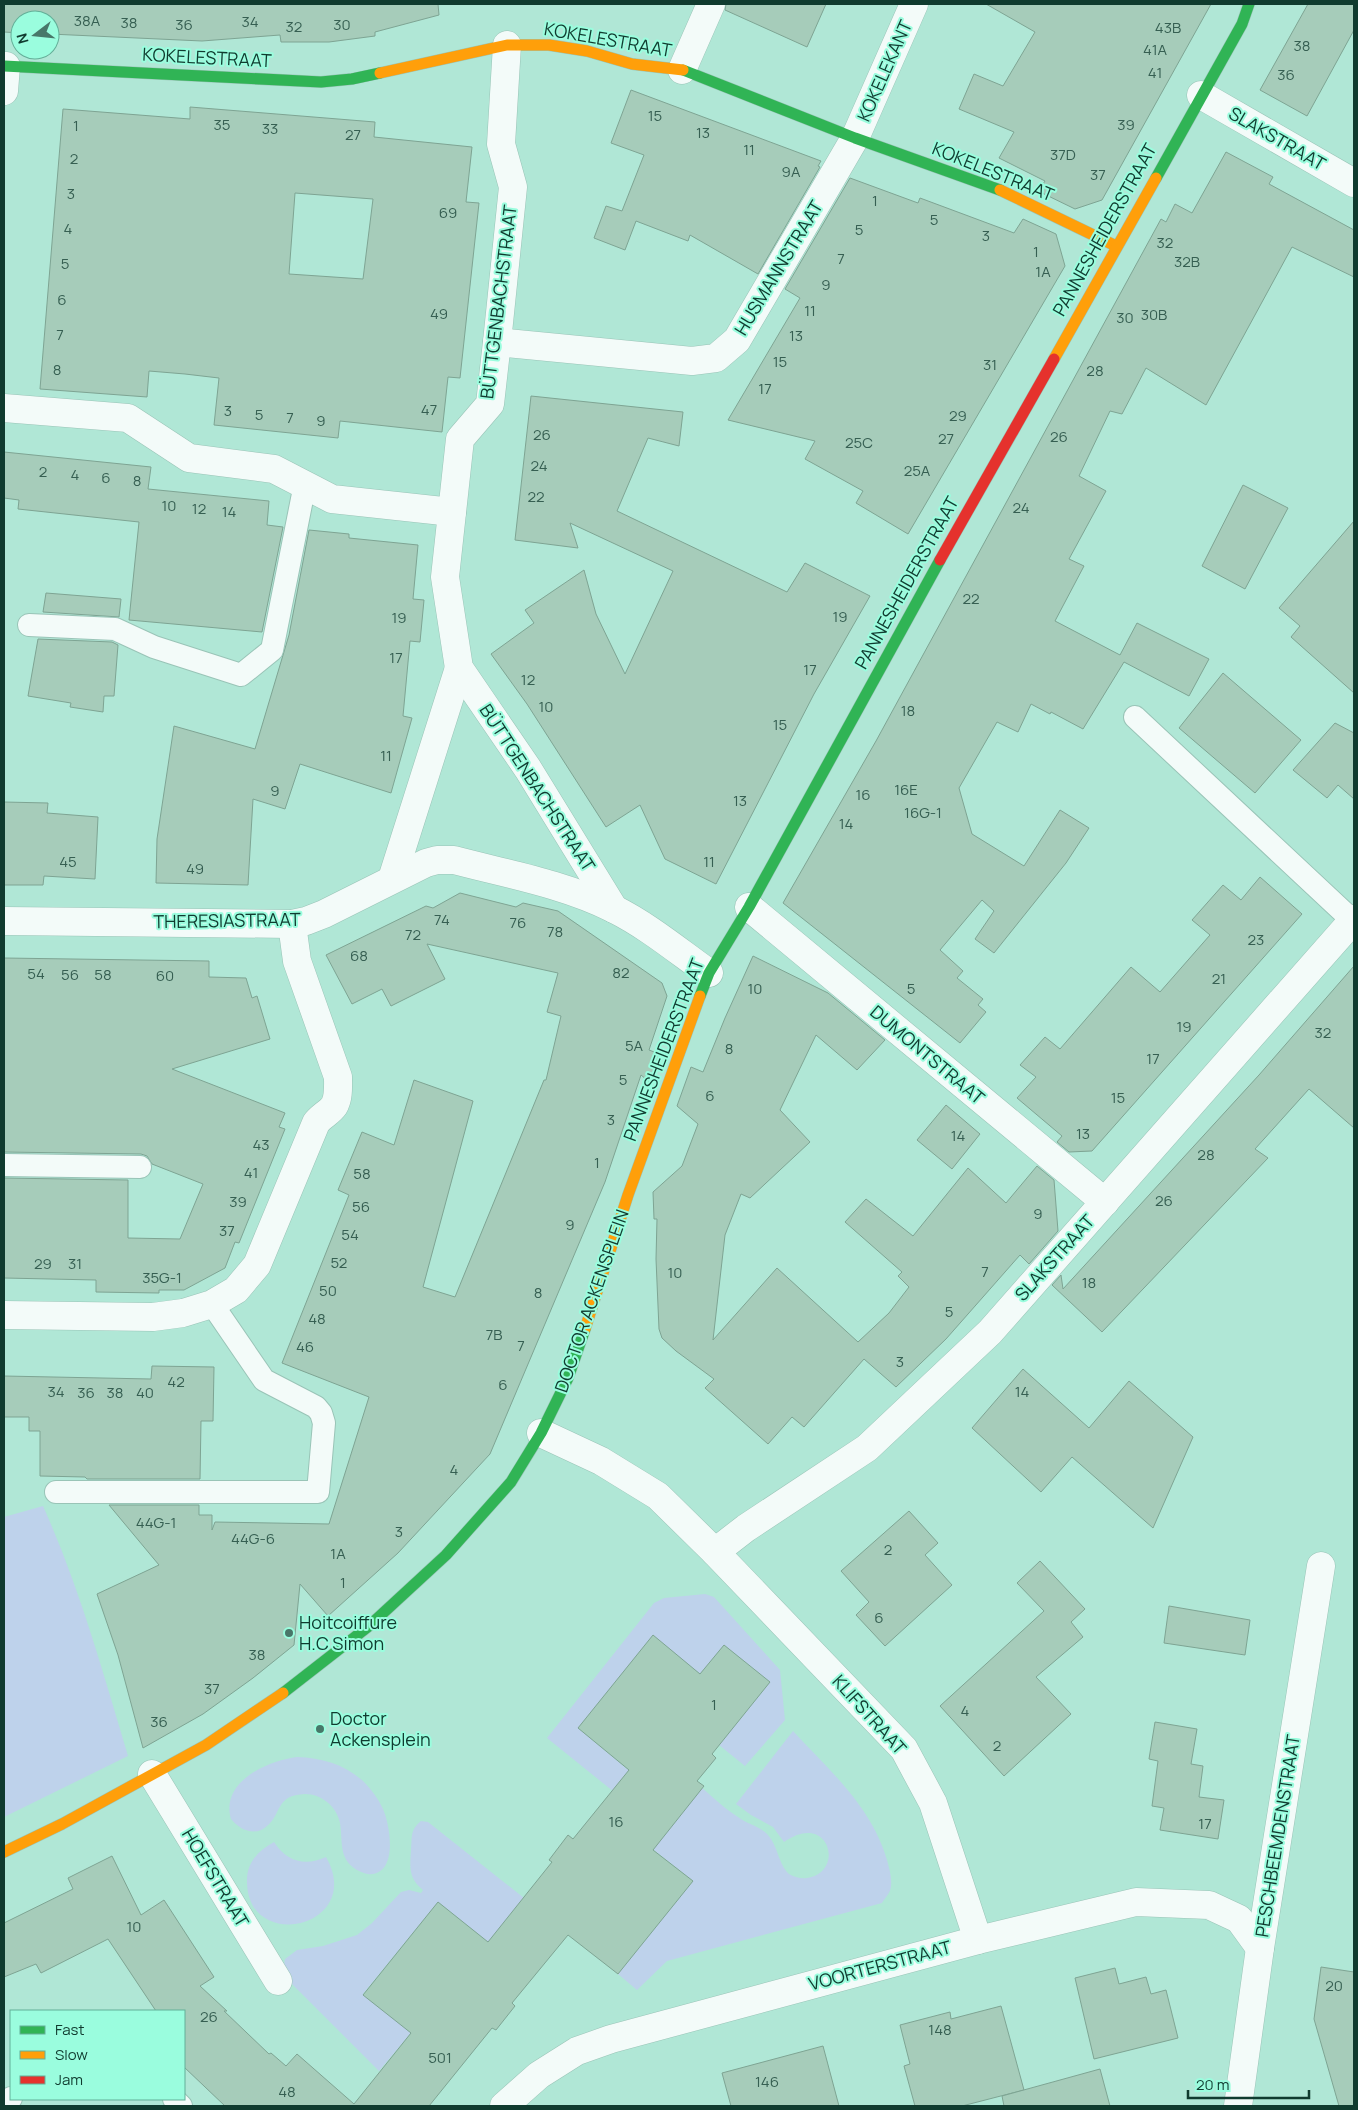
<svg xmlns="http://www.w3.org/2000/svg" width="1358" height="2110" font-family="Manrope,sans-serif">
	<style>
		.green { fill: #bed2eb }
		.building { fill: #a6ccba; stroke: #7ea493; fill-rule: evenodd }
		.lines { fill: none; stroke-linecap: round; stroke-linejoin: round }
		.lane-casing { stroke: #99c4b7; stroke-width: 24 }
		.street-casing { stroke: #99c4b7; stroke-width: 29 }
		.fast-casing { stroke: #99c4b7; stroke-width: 12 }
		.slow-casing { stroke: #99c4b7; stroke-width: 12 }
		.jam-casing { stroke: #99c4b7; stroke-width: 12 }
		.lane { stroke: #f3fbf9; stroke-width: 22 }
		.street { stroke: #f3fbf9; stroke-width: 28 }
		.fast { stroke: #30b455; stroke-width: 11 }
		.slow { stroke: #ff9f0a; stroke-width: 11 }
		.jam { stroke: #e5322d; stroke-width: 11 }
		.poi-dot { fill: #487769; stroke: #9afdde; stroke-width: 2 }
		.labels { text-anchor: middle; stroke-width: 4; stroke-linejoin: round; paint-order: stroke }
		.number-label { font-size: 15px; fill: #365f52 }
		.street-label { font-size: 18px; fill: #103b2f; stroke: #9afdde }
		.poi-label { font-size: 18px; fill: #103b2f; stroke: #9afdde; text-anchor: start }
	</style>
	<rect width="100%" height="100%" fill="#b0e7d6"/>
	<!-- green -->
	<g class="green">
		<path d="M43,1506C79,1586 103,1672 128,1756L4,1817V1517Z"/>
		<polygon points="705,1594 714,1597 780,1670 785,1720 745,1766 719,1745 770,1682 724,1645 700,1674 653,1636 578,1728 627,1769 648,1744 619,1796 547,1738 654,1603 664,1598"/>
		<path d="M793,1731C829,1770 872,1807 887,1860C889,1868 892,1877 891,1886C891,1892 885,1898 882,1903L667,1961L637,1990L618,1974L693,1881L645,1843L664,1836L702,1788C714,1798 725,1809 738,1817C747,1824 759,1826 767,1834C778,1845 778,1864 789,1874C794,1877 801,1879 807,1878C846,1872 829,1810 784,1842L773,1827L751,1815L736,1804Z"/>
		<path d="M297,1757C322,1758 344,1764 363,1781C371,1789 378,1798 383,1809C390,1825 398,1871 372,1874C366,1875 362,1872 357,1870C338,1859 343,1841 340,1823C337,1807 322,1794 305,1794C275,1795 282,1814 267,1826C255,1837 240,1830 231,1819C220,1782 267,1761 297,1757Z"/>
		<path d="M421,1821L428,1822L524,1898L505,1921L514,1928L488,1942L438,1902L363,1994L411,2033L379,2071L289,1981L284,1965L285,1959L297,1950L323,1946L357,1935L372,1923L401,1892L409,1890L421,1893L423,1890C408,1878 410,1867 411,1850C412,1837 410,1830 421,1821Z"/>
		<path d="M274,1842C286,1861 305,1867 326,1857C366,1927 246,1955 247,1880C247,1862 259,1850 274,1842Z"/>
	</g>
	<!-- building -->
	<g class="building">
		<polygon points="4,4 438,4 439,15 375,32 375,36 329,42 281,42 280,35 202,41 50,34 50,20 20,20 20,33 4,32"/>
		<polygon points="726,4 826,4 807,47 725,10"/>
		<polygon points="986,4 1211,4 1102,200 1075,209 1038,191 1045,181 999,158 1014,132 959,109 974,74 1003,86 1035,32"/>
		<polygon points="1308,4 1354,4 1354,30 1307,116 1260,90"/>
		<polygon points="631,90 821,161 818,166 820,167 758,274 690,235 688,241 636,221 625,250 594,238 606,206 622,211 644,155 611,143"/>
		<path d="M190,107L375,122L374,137L472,147L466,202L479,203L460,378L448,377L442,432L340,421L338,438L214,425L219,378L185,374L149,371L147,397L40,389L63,109L190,119ZM295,193L373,199L363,279L289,274Z"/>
		<polygon points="1226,152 1273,177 1269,184 1354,230 1354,277 1292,247 1206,405 1146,368 1122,414 1110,411 1079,476 1106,491 1069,559 1084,566 1055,621 1120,655 1137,623 1209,659 1189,696 1124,662 1083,729 1051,712 1050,714 1031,704 1018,732 997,722 959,788 972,834 1024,866 1060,810 1089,828 1066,863 994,953 975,939 994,911 982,900 940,950 963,971 957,978 983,999 978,1005 986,1012 960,1043 783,903 876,741 1161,219 1166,222 1175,204 1192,213"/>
		<polygon points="850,178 918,203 920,198 1014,233 1023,219 1056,234 1065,266 908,534 856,503 863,491 805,459 815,441 728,420 800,298 785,289"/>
		<polygon points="531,396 683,412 679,446 648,438 617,511 787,592 805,563 870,596 814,694 716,884 665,859 640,805 606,827 527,704 491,654 534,623 525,610 584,570 596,614 625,674 673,571 570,523 578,548 515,540"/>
		<polygon points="4,452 151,467 148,489 269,501 267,525 283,527 262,632 129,620 139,522 18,509 19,500 4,498"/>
		<polygon points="1243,485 1288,508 1245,589 1202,566"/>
		<polygon points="1354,521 1354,693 1291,637 1300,626 1279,608"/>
		<polygon points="309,530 349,534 349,538 418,545 413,599 424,600 420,642 410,641 403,716 412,718 391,793 300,764 285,809 253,799 248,885 156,883 157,839 174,726 255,749 289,635"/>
		<polygon points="46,593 121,599 119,617 43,612"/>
		<polygon points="38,639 112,642 118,645 114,696 104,696 103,712 70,707 71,703 28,696"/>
		<polygon points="1223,673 1301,740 1255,793 1179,728"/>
		<polygon points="1335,723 1354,733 1354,799 1338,785 1327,798 1293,770"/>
		<polygon points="4,802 48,803 47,813 98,817 95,879 44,876 43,885 4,885"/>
		<polygon points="1260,877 1302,914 1092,1151 1069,1152 1057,1142 1062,1136 1017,1098 1036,1077 1020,1065 1045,1037 1060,1049 1131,967 1160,992 1210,935 1192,920 1223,885 1241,900"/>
		<polygon points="460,893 516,907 523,903 558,911 662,983 667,996 649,1050 662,1055 652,1084 641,1075 605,1182 490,1454 398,1553 328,1616 300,1584 294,1645 253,1678 203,1714 143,1748 118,1655 97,1594 159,1565 109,1505 199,1505 199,1515 212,1515 212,1530 215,1522 329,1524 369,1397 282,1363 349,1195 338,1190 362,1132 394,1145 414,1080 473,1101 423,1287 455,1297 544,1080 546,1080 561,1016 547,1012 558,973 427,944 445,979 391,1006 382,989 352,1004 326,955 426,906 433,908"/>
		<polygon points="753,956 828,993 885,1040 857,1070 816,1035 780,1110 810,1142 750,1198 741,1194 725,1235 713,1340 777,1268 858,1342 889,1313 909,1287 898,1276 902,1272 845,1222 866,1199 913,1236 968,1168 1006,1203 1037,1166 1054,1180 1058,1231 1029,1264 1020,1255 946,1339 896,1387 864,1359 804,1427 792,1417 768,1444 705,1388 714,1379 676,1351 662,1338 659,1329 656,1259 657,1219 654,1219 653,1192 682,1166 698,1124 677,1106 691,1067 703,1072 725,1018"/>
		<polygon points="4,958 209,961 209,977 246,978 252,998 257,996 270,1039 172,1069 285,1113 279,1127 285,1129 239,1243 235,1242 225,1268 184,1290 159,1290 159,1293 96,1292 96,1280 4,1278 4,1178 128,1180 128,1238 180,1239 203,1184 152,1164 147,1156 141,1154 4,1152"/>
		<polygon points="1354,966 1354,1128 1309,1089 1255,1149 1268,1158 1102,1332 1052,1285 1061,1275 1063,1289 1259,1075"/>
		<polygon points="946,1105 980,1134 952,1169 917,1140"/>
		<polygon points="152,1366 214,1367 213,1421 201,1421 200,1479 87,1479 85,1477 40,1476 40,1431 29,1431 29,1417 4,1417 4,1376 151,1379"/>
		<polygon points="1023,1369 1089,1428 1129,1381 1193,1437 1153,1528 1072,1457 1041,1492 972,1428"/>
		<polygon points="909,1511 938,1543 925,1555 952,1585 885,1646 856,1615 869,1602 841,1571"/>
		<polygon points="1040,1561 1085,1609 1071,1622 1083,1637 1036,1677 1071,1714 1004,1776 940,1706 1044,1611 1017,1583"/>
		<polygon points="1169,1606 1250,1620 1245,1655 1164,1643"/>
		<polygon points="653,1635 700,1674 724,1645 770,1682 712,1754 716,1758 697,1781 704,1786 653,1850 693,1881 618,1974 568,1935 512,2003 515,2006 496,2030 492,2028 429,2106 225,2106 184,2067 184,2011 156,2011 108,1939 41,1973 36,1964 4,1977 4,1923 73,1889 68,1878 112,1856 141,1915 164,1900 214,1977 200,1986 227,2011 224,2011 269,2054 271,2053 286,2066 297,2054 354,2104 411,2033 363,1995 438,1902 488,1942 552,1862 549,1860 568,1835 573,1839 629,1770 578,1728"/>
		<polygon points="1155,1722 1197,1729 1191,1764 1203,1766 1199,1797 1224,1800 1218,1839 1160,1830 1164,1808 1152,1806 1158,1761 1149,1759"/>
		<polygon points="1321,1967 1354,1972 1354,2106 1339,2106 1314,2019"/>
		<polygon points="1115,1968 1119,1984 1146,1977 1151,1994 1166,1990 1178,2038 1094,2059 1075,1978"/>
		<polygon points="1001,2006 1024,2090 962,2106 915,2106 904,2066 910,2064 900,2025 950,2012 951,2019"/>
		<polygon points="823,2046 839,2106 731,2106 722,2073"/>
		<polygon points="1100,2069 1110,2106 1004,2106 1002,2096"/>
	</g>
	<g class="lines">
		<defs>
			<g id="lane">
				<polyline points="29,625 115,629 154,647 241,675 272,650 305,484"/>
				<polyline points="1135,717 1353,921"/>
				<polyline points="4,1165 140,1167"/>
				<polyline points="56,1492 318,1492 324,1423 321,1413 316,1407 264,1380 212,1304"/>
				<polyline points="174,2099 181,2106"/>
				<polyline points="4,2102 11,2098"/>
			</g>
			<g id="street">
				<polyline points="507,45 501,144 513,187 497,342 490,404 460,439 445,577 459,668 528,769 614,909"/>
				<polyline points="682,70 711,4"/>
				<polyline points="4,91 6,66"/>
				<polyline points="1201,95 1354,183"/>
				<polyline points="497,342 692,361 716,358 737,340 855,138 914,4"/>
				<polyline points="4,408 128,418 189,458 274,469 332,499 452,512"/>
				<polyline points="392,879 459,668"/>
				<polyline points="749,907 1105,1202"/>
				<path d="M4,921L292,924L306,921L324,914L426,863L437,860H454C507,874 564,884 614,909C648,926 678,951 709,973"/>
				<path d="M4,1315L153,1317L183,1313L212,1304L236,1290L257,1265L316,1123C320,1117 330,1112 334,1106C339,1098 338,1086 338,1077L297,961L292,924"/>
				<polyline points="541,1433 601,1461 658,1496 715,1552 904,1749 933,1803 978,1940"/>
				<polyline points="715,1552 746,1528 867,1448 990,1332 1354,919"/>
				<polyline points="152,1774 278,1981"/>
				<polyline points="504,2106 539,2075 577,2051 611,2039 978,1940 1136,1902 1209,1905 1239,1919 1260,1948"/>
				<polyline points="1238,2106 1260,1948 1321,1566"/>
			</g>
			<g id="fast">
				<polyline points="4,66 321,82 352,79 380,73"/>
				<polyline points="683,70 855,138 1000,190"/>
				<polyline points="1156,178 1242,24 1249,4"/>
				<polyline points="700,996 709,973 749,907 940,560"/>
				<polyline points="283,1693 369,1626 446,1555 511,1482 541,1433 568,1378 585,1329"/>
			</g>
			<g id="slow">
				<polyline points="380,73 507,45 549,45 587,51 632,64 683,70"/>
				<polyline points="1000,190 1116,246"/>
				<polyline points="1054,359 1156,178"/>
				<polyline points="585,1329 628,1195 700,996"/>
				<polyline points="4,1852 62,1824 206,1745 283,1693"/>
			</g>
			<polyline id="jam" points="940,560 1054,359"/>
		</defs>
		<!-- lane casing -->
		<use href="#lane" class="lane-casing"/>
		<!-- street casing -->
		<use href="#street" class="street-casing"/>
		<!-- fast casing -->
		<use href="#fast" class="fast-casing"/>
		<!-- slow casing -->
		<use href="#slow" class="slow-casing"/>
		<!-- jam casing -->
		<use href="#jam" class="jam-casing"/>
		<!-- lane -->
		<use href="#lane" class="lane"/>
		<!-- street -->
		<use href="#street" class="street"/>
		<!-- fast -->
		<use href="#fast" class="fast"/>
		<!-- slow -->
		<use href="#slow" class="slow"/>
		<!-- jam -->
		<use href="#jam" class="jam"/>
	</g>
	<!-- markers -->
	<g class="poi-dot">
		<circle cx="289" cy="1633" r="5"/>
		<circle cx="320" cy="1729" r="5"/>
	</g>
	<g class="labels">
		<!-- number labels -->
		<g class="number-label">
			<text x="87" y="26">38A</text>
			<text x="250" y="27">34</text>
			<text x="129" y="28">38</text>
			<text x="184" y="30">36</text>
			<text x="342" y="30">30</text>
			<text x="294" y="32">32</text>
			<text x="1168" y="33">43B</text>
			<text x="1302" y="51">38</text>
			<text x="1155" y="55">41A</text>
			<text x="1155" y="78">41</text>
			<text x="1286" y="80">36</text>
			<text x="655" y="121">15</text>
			<text x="222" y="130">35</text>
			<text x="1126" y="130">39</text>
			<text x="76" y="131">1</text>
			<text x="270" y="134">33</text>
			<text x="703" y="138">13</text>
			<text x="353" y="140">27</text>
			<text x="749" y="155">11</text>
			<text x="1063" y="160">37D</text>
			<text x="74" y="164">2</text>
			<text x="791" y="177">9A</text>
			<text x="1098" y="180">37</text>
			<text x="71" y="199">3</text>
			<text x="875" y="206">1</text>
			<text x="448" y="218">69</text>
			<text x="934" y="225">5</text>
			<text x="68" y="234">4</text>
			<text x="859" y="235">5</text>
			<text x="986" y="241">3</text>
			<text x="1165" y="248">32</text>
			<text x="1036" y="257">1</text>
			<text x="841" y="264">7</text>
			<text x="1187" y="267">32B</text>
			<text x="65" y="269">5</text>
			<text x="1043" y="277">1A</text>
			<text x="826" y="290">9</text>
			<text x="62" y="305">6</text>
			<text x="810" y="316">11</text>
			<text x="439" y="319">49</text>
			<text x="1154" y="320">30B</text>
			<text x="1125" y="323">30</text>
			<text x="60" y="340">7</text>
			<text x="796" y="341">13</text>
			<text x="780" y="367">15</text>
			<text x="990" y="370">31</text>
			<text x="57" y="375">8</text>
			<text x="1095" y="376">28</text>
			<text x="765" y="394">17</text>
			<text x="429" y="415">47</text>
			<text x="228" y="416">3</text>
			<text x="259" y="420">5</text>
			<text x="958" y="421">29</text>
			<text x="290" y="423">7</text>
			<text x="321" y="426">9</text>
			<text x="542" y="440">26</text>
			<text x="1059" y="442">26</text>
			<text x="946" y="444">27</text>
			<text x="859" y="448">25C</text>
			<text x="539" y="471">24</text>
			<text x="917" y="476">25A</text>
			<text x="43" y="477">2</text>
			<text x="75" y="480">4</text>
			<text x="106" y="483">6</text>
			<text x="137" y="486">8</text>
			<text x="536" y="502">22</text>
			<text x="169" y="511">10</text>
			<text x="1021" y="513">24</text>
			<text x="199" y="514">12</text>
			<text x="229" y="517">14</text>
			<text x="971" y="604">22</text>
			<text x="840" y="622">19</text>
			<text x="399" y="623">19</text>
			<text x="396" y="663">17</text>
			<text x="810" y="675">17</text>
			<text x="528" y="685">12</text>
			<text x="546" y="712">10</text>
			<text x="908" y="716">18</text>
			<text x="780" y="730">15</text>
			<text x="386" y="761">11</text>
			<text x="906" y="795">16E</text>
			<text x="275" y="796">9</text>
			<text x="863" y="800">16</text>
			<text x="740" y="806">13</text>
			<text x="923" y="818">16G-1</text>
			<text x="846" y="829">14</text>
			<text x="68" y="867">45</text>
			<text x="709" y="867">11</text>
			<text x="195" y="874">49</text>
			<text x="442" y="925">74</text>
			<text x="518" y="928">76</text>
			<text x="555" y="937">78</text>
			<text x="413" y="940">72</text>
			<text x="1256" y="945">23</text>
			<text x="359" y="961">68</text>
			<text x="621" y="978">82</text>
			<text x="36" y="979">54</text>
			<text x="70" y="980">56</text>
			<text x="103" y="980">58</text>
			<text x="165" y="981">60</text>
			<text x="1219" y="984">21</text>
			<text x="755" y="994">10</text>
			<text x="911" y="994">5</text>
			<text x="1184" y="1032">19</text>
			<text x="1323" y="1038">32</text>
			<text x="634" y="1051">5A</text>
			<text x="729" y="1054">8</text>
			<text x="1153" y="1064">17</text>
			<text x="623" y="1085">5</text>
			<text x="710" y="1101">6</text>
			<text x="1118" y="1103">15</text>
			<text x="611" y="1125">3</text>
			<text x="1083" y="1139">13</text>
			<text x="958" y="1141">14</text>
			<text x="261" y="1150">43</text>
			<text x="1206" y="1160">28</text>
			<text x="597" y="1168">1</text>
			<text x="251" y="1178">41</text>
			<text x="362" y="1179">58</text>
			<text x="1164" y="1206">26</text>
			<text x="238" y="1207">39</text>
			<text x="361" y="1212">56</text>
			<text x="1038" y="1219">9</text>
			<text x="570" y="1230">9</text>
			<text x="227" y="1236">37</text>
			<text x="350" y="1240">54</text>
			<text x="339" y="1268">52</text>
			<text x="43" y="1269">29</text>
			<text x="75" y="1269">31</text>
			<text x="985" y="1277">7</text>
			<text x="675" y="1278">10</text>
			<text x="162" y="1283">35G-1</text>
			<text x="1089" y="1288">18</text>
			<text x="328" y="1296">50</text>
			<text x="538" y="1298">8</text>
			<text x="949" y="1317">5</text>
			<text x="317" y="1324">48</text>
			<text x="494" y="1340">7B</text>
			<text x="521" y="1351">7</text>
			<text x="305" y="1352">46</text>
			<text x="900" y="1367">3</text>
			<text x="176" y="1387">42</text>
			<text x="503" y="1390">6</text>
			<text x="56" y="1397">34</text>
			<text x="1022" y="1397">14</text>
			<text x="86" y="1398">36</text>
			<text x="115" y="1398">38</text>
			<text x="145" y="1398">40</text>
			<text x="454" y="1475">4</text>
			<text x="156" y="1528">44G-1</text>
			<text x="399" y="1537">3</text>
			<text x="253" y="1544">44G-6</text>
			<text x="888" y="1555">2</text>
			<text x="338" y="1559">1A</text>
			<text x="343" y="1588">1</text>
			<text x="879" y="1623">6</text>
			<text x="257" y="1660">38</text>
			<text x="212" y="1694">37</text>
			<text x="714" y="1710">1</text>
			<text x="965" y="1716">4</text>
			<text x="159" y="1727">36</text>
			<text x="997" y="1751">2</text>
			<text x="616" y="1827">16</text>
			<text x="1205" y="1829">17</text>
			<text x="134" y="1932">10</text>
			<text x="1334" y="1991">20</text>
			<text x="209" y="2022">26</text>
			<text x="940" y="2035">148</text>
			<text x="440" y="2063">501</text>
			<text x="767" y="2087">146</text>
			<text x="287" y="2097">48</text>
		</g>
		<!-- street labels -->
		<g class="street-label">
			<text transform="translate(608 40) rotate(10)" y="6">KOKELESTRAAT</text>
			<text transform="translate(207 58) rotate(3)" y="6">KOKELESTRAAT</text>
			<text transform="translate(885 71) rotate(-66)" y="6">KOKELEKANT</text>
			<text transform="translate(1277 139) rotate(30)" y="6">SLAKSTRAAT</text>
			<text transform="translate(993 172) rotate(22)" y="6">KOKELESTRAAT</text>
			<text transform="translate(1105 230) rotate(-61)" y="6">PANNESHEIDERSTRAAT</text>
			<text transform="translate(779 268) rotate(-59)" y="6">HUSMANNSTRAAT</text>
			<text transform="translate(499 302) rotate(-83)" y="6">BÜTTGENBACHSTRAAT</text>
			<text transform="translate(907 583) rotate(-61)" y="6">PANNESHEIDERSTRAAT</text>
			<text transform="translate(537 788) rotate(57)" y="6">BÜTTGENBACHSTRAAT</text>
			<text transform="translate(227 921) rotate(-1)" y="6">THERESIASTRAAT</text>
			<text transform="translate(664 1050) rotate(-69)" y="6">PANNESHEIDERSTRAAT</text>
			<text transform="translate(927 1055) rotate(40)" y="6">DUMONTSTRAAT</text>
			<text transform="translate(1055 1258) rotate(-48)" y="6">SLAKSTRAAT</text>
			<text transform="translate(592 1301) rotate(-71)" y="6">DOCTOR ACKENSPLEIN</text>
			<text transform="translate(869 1715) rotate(48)" y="6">KLIFSTRAAT</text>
			<text transform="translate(1278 1836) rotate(-81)" y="6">PESCHBEEMDENSTRAAT</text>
			<text transform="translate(215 1878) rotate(59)" y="6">HOEFSTRAAT</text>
			<text transform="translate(880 1966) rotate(-15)" y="6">VOORTERSTRAAT</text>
		</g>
		<!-- poi labels -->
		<g class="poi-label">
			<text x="299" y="1629">Hoitcoiffure<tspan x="299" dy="21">H.C Simon</tspan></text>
			<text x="330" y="1725">Doctor<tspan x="330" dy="21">Ackensplein</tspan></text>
		</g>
	</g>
	<!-- border -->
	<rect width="1358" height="2110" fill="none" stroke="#103b2f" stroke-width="10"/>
	<!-- legend -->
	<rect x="10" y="2010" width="175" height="90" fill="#9afdde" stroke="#63af98"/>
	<rect x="20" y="2026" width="25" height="8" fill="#30b455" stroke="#63af98"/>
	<text x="55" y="2035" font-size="15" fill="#103b2f">Fast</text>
	<rect x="20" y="2051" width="25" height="8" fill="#ff9f0a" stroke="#63af98"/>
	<text x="55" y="2060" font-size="15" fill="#103b2f">Slow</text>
	<rect x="20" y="2076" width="25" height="8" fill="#e5322d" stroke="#63af98"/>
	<text x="55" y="2085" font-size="15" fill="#103b2f">Jam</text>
	<!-- north arrow -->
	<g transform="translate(35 35) rotate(254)"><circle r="24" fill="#9afdde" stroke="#63af98"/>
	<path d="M0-4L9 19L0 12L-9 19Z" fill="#487769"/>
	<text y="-8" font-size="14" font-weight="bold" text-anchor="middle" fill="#103b2f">N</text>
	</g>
	<!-- scale -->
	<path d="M1188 2090v8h121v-8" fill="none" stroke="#103b2f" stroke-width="2.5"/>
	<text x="1196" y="2090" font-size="15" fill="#103b2f" stroke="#9afdde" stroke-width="4" paint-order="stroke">20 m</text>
</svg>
